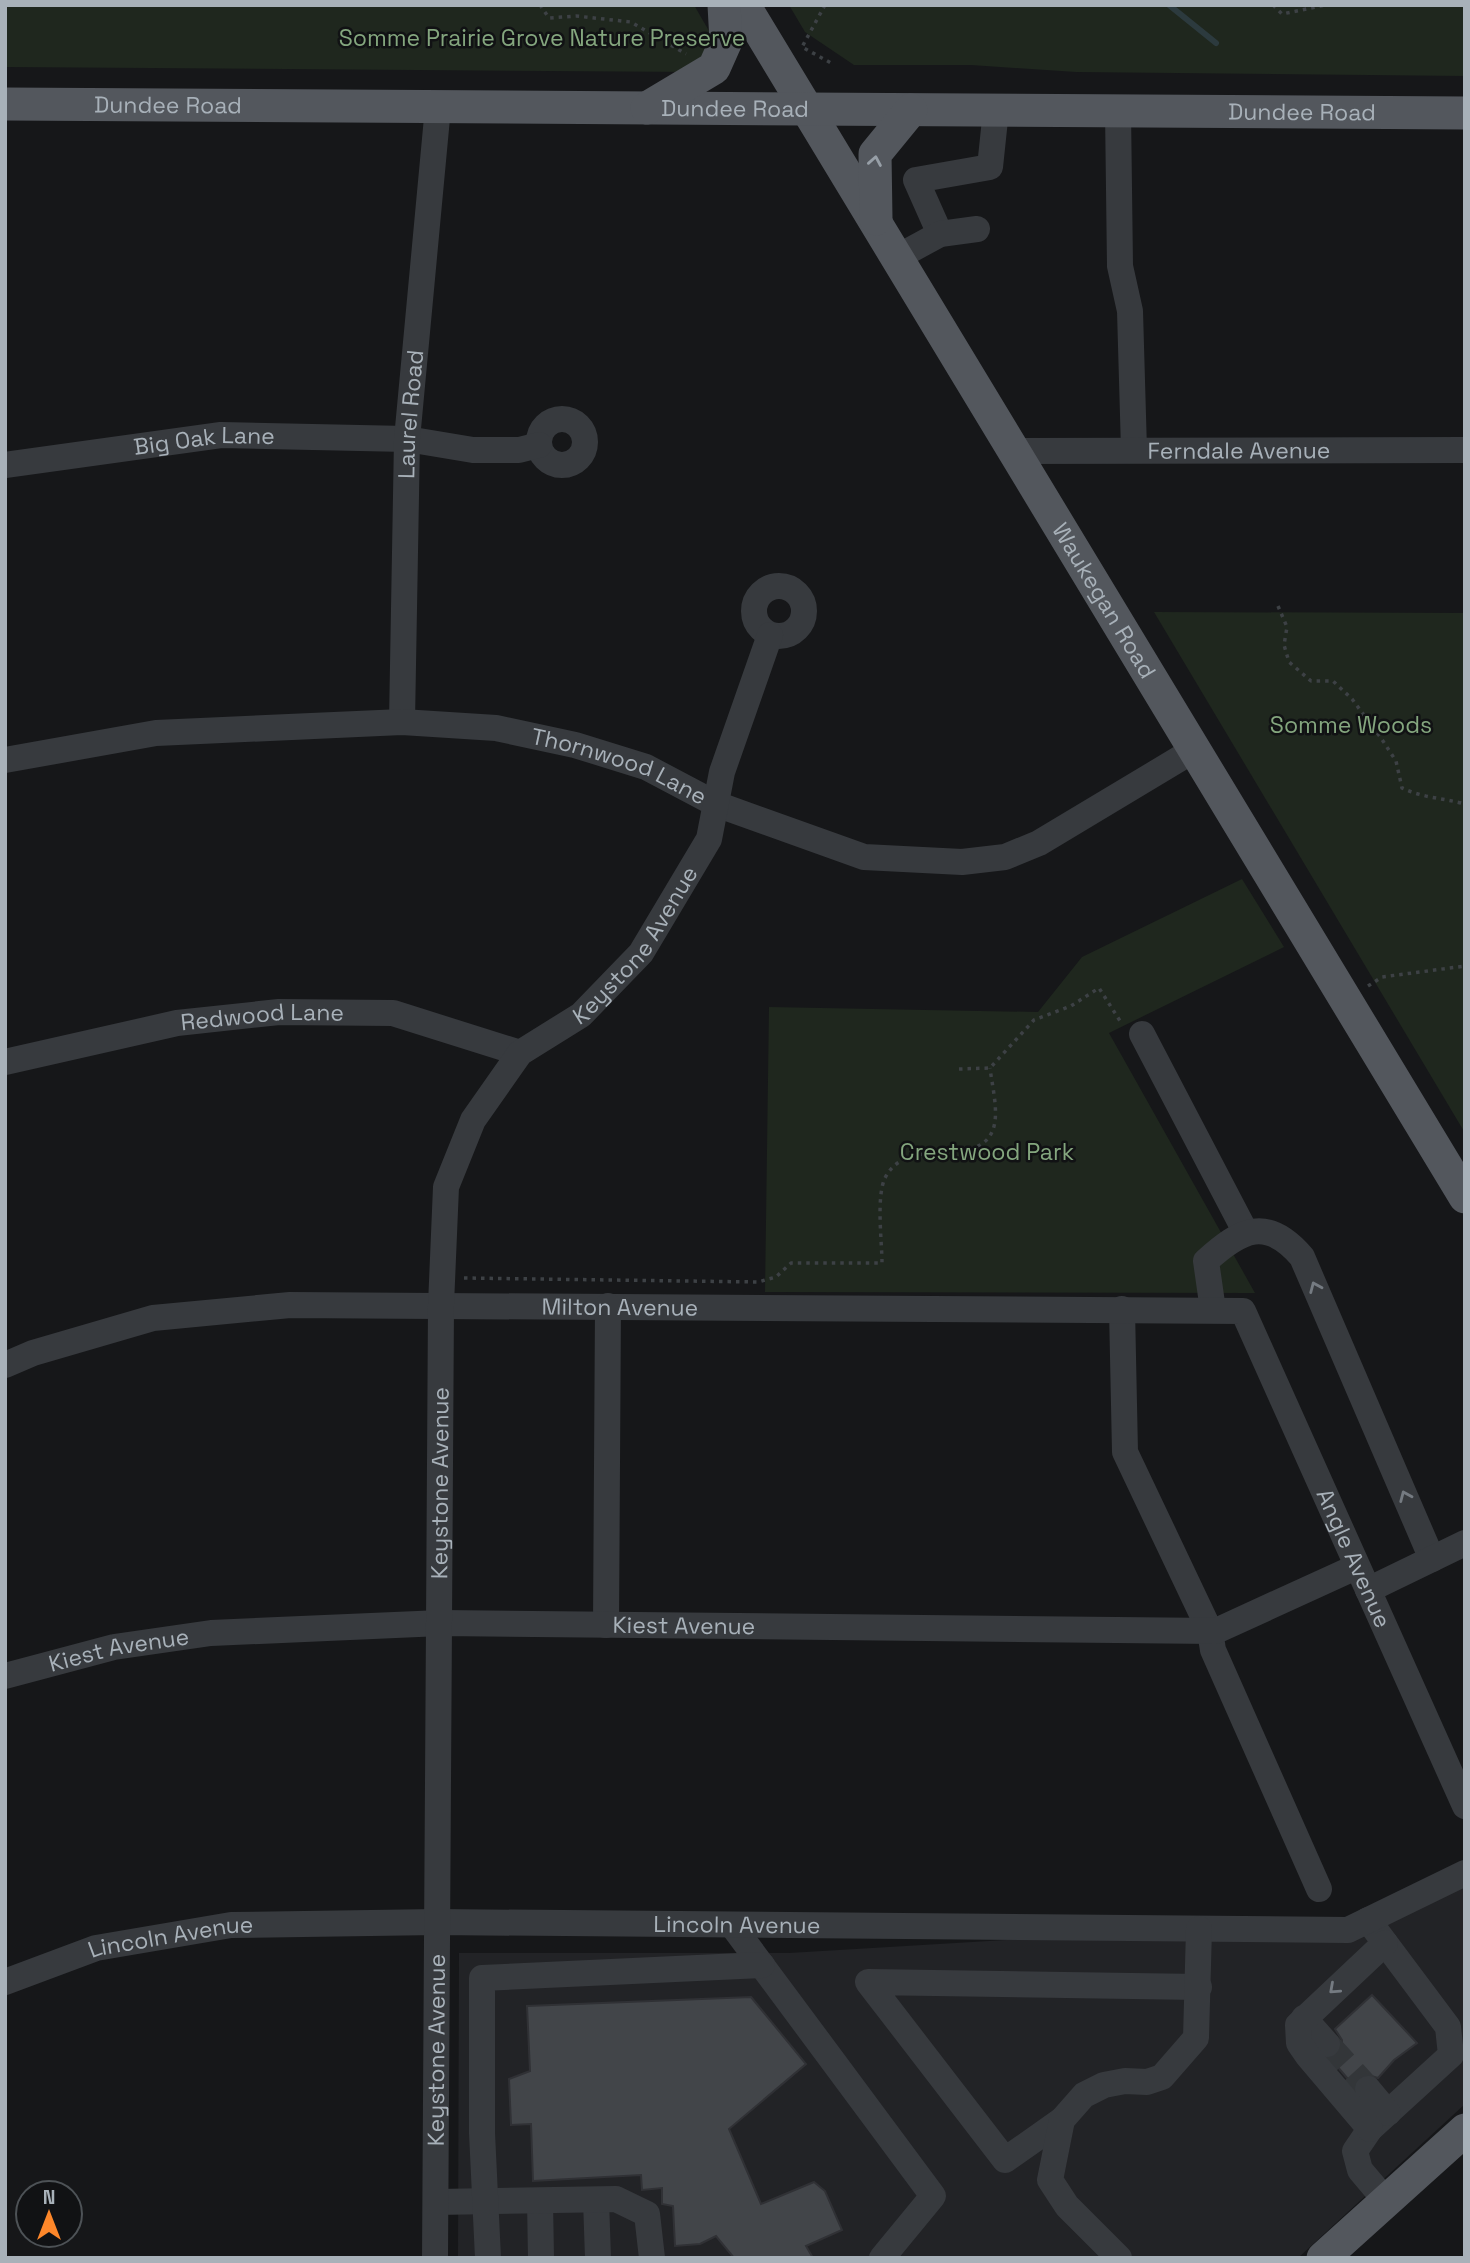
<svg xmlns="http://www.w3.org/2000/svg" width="1470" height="2263" font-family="'Space Grotesk',sans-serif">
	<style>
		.built { fill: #222326 }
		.green { fill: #1f271e }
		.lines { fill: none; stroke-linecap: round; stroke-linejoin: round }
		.stream { stroke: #2c3a3e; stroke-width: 6 }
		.building { fill: #424549; stroke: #303135; stroke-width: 2 }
		.minor-tunnel { stroke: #333639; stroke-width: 26; stroke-dasharray: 26 13; stroke-linecap: butt }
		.path { stroke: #3d4145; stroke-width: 3.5; stroke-dasharray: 3.5 5; stroke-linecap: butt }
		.minor { stroke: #373a3e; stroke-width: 26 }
		.major { stroke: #53575d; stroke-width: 33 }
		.oneway { stroke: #979fa7 }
		.oneway2 { stroke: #757b82 }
		.labels { text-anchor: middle; stroke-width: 5; stroke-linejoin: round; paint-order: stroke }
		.park-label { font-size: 23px; fill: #84a67e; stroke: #111214 }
		.street-label { font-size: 23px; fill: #a8b1b9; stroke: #111214 }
	</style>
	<rect width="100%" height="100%" fill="#161719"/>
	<!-- built -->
	<polygon class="built" points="1465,1881 1465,2104 1298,2258 458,2258 459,1953 789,1953 1057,1937 1340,1937"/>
	<!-- green -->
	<g class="green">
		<polygon points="5,5 694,5 716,43 696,72 5,67"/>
		<polygon points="789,5 1465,5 1465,76 1076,72 971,65 854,65 805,32"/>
		<polygon points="1154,612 1465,613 1465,1133"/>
		<polygon points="1242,879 1284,947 1109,1033 1255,1293 765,1292 769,1007 1038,1012 1082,957"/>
	</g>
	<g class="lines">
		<!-- stream -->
		<polyline class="stream" points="1169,5 1216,43"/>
	</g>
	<!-- building -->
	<g class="building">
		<polygon points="1372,1995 1417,2043 1394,2060 1378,2078 1365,2074 1353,2085 1331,2059 1342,2048 1342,2040 1335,2029"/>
		<polygon points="751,1997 806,2064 729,2129 761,2204 814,2182 825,2191 842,2230 806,2246 813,2258 734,2258 716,2236 700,2244 675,2246 673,2206 662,2204 662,2188 642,2190 641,2175 533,2181 531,2124 511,2125 509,2079 530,2071 527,2006"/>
	</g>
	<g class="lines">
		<!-- minor-tunnel -->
		<polyline class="minor-tunnel" points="1327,2044 1368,2089"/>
		<!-- path -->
		<g class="path">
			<polyline points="540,5 549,18 576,16 631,22 686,54"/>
			<polyline points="825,5 802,47 831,63"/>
			<polyline points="1273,5 1282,14 1326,5"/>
			<path d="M1278,606L1287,627L1284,645L1289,662L1311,681H1333L1352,699L1381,738L1396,761L1402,788C1423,798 1443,798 1465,804"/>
			<polyline points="1368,986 1382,977 1465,966"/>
			<polyline points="959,1069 990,1068 1034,1020 1071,1006 1099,988 1122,1024"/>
			<path d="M464,1278L758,1282L776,1277L791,1263H882C882,1242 876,1197 885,1178C907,1134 975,1169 992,1132C1000,1115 992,1086 990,1068"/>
		</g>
		<!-- minor -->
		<g class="minor">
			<polyline points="1118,111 1120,266 1130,311 1134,450"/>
			<polyline points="940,234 916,180 990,167 996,110"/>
			<polyline points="896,258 940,234 977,229"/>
			<circle cx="562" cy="442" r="23"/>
			<path id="s1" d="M1013,451L1465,450"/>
			<path id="s2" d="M5,465L221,435L407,439L473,450H519L539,445"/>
			<circle cx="779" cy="611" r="25"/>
			<path id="s3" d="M402,722L407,439L438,107"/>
			<path id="s4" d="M5,760L156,733L402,722L496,728L575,745L646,767L716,804L864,857L962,862L1005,857L1039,843L1194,750"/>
			<polyline points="1142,1034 1245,1231"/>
			<path id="s5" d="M5,1062L177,1023L279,1012L393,1013L520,1053"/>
			<polyline points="1122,1309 1125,1452 1210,1631 1213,1650 1319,1889"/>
			<path d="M1213,1310L1206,1261C1241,1229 1267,1216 1302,1257L1432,1559"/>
			<path id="s6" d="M5,1365L33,1353L153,1318L290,1305L1243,1311L1465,1806"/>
			<polyline points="1368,1590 1465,1543"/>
			<polyline points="606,1625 608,1306"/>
			<path id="s7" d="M5,1676L114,1647L211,1633L441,1623L1216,1631L1356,1567"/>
			<polyline points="1368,1920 1448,2027 1451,2055 1370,2129 1355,2151 1360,2170 1387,2202"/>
			<polyline points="732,1925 933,2196 882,2258"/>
			<path id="s8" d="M5,1982L96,1948L231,1925L437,1922L1348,1930L1465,1873"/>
			<polyline points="1304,2018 1327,2044"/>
			<polyline points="1368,2089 1388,2113"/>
			<polyline points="1062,2120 1005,2160 868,1982 1199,1987"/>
			<polyline points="1370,2129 1308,2056 1299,2043 1298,2025 1385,1943"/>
			<polyline points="596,2200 598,2258"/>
			<polyline points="540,2201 541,2258"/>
			<polyline points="436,2202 616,2199 647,2214 652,2258"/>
			<path id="s9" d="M435,2258L441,1305L446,1187L473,1120L520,1053L581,1015L641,953L709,839L722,772L770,635"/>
			<polyline points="488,2258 482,2133 482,1978 762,1965"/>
			<polyline points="1119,2258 1067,2206 1050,2180 1062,2120 1084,2095 1104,2085 1125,2081 1147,2082 1162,2077 1196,2038 1199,1929"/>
		</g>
		<!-- major -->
		<g class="major">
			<path id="s10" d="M744,5L1465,1197"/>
			<path id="s11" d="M5,104L1465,113"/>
			<polyline points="647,108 714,68 726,41 724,5"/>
			<polyline points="876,219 875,154 911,110"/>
			<polyline points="1323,2258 1465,2130"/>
		</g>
	</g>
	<!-- one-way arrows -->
	<defs><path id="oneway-chevron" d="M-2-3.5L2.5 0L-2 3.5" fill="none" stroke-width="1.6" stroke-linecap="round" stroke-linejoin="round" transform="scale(1.75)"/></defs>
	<use class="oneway" href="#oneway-chevron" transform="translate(875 161) rotate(-80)"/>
	<g class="oneway2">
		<use href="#oneway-chevron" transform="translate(1315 1287) rotate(-113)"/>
		<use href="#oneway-chevron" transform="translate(1405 1496) rotate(-113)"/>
		<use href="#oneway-chevron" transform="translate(1334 1989) rotate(138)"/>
	</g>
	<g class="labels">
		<!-- park labels -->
		<g class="park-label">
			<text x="542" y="46">Somme Prairie Grove Nature Preserve</text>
			<text x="1351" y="733">Somme Woods</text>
			<text x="987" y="1160">Crestwood Park</text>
		</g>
		<!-- street labels -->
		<g class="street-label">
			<text dy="8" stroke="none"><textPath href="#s11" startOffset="163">Dundee Road</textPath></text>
			<text dy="8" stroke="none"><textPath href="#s11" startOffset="730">Dundee Road</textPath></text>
			<text dy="8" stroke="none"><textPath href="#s11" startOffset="1297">Dundee Road</textPath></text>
			<text dy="8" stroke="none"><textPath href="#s3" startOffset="308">Laurel Road</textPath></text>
			<text dy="8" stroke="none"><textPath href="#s2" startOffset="201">Big Oak Lane</textPath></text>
			<text dy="8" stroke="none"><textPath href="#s1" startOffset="226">Ferndale Avenue</textPath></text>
			<text dy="8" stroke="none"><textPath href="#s10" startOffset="696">Waukegan Road</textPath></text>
			<text dy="8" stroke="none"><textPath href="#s4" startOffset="623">Thornwood Lane</textPath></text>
			<text dy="8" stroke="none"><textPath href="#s9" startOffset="1386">Keystone Avenue</textPath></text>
			<text dy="8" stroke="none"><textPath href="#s5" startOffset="262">Redwood Lane</textPath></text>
			<text dy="8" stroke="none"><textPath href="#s6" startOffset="623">Milton Avenue</textPath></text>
			<text dy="8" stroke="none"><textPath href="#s9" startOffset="775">Keystone Avenue</textPath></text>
			<text dy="8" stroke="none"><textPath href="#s6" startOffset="1517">Angle Avenue</textPath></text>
			<text dy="8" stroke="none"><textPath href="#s7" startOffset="684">Kiest Avenue</textPath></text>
			<text dy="8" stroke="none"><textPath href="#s7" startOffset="117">Kiest Avenue</textPath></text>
			<text dy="8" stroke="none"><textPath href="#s8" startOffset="740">Lincoln Avenue</textPath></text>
			<text dy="8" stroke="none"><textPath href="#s8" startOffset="173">Lincoln Avenue</textPath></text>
			<text dy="8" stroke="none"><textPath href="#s9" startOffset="208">Keystone Avenue</textPath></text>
		</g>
	</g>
	<!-- border -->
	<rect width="1470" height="2263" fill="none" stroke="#a8b1b9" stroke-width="14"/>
	<!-- north arrow -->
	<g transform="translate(49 2214)"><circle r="33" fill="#111214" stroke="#4d5256" stroke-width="2"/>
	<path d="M0-5L12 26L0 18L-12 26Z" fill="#fd872a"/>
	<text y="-10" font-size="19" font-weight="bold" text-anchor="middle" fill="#a8b1b9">N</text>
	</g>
</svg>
